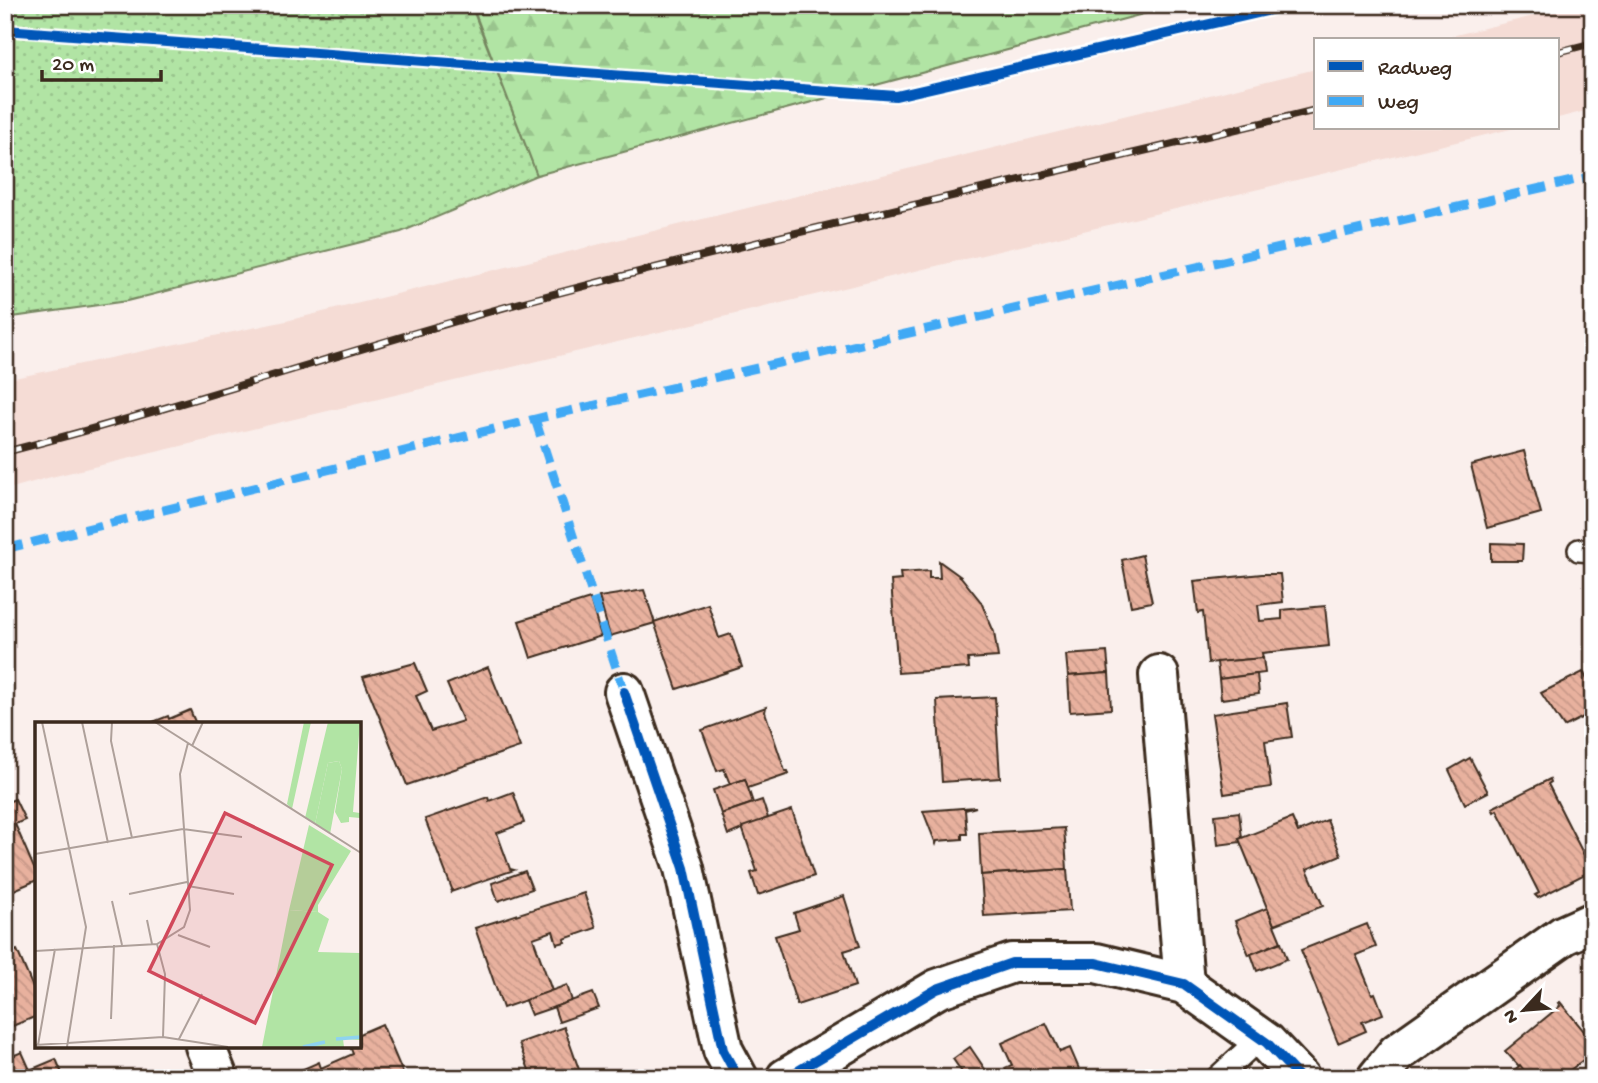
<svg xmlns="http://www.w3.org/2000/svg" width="1598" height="1083" font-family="'Gochi Hand',sans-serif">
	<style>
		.built { fill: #f5dcd5 }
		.grass { fill: url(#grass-dots); stroke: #768761; stroke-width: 2 }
		.forest { fill: url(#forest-firs); stroke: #768761; stroke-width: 2 }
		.building { fill: url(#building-back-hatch); stroke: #3b2a1e; stroke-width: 2 }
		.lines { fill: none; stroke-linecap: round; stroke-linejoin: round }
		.lane-casing { stroke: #3b2a1e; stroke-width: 26 }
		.street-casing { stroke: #3b2a1e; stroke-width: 44 }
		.lane { stroke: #fff; stroke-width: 21 }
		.street { stroke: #fff; stroke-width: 38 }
		.rail-casing { stroke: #3b2a1e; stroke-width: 8 }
		.rail { stroke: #fff; stroke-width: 5; stroke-dasharray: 16; stroke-linecap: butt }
		.quiet { stroke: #3fa9f5; stroke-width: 9; stroke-dasharray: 18 9; stroke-linecap: butt }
		.cycleway-casing { stroke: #fff; stroke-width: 15 }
		.cycleway { stroke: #0057b8; stroke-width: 10 }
		.inset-river { fill: none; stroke: #8ed3ef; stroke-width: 3.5 }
		.inset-road { fill: none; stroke: #aea09a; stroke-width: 2 }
		.view { fill: #d1495b; fill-opacity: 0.15; stroke: #d1495b; stroke-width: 3.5 }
		.inset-edge { fill: none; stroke: #3b2a1e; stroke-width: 3.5 }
	</style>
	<defs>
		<pattern id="grass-dots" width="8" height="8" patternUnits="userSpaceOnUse" patternTransform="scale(1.75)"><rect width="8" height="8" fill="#b1e4a4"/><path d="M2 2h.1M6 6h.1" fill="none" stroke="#99c48d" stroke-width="1.8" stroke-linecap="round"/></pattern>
		<pattern id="forest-firs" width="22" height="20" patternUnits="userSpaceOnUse" patternTransform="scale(1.75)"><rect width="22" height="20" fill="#b1e4a4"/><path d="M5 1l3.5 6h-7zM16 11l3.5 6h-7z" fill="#99c48d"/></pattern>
		<pattern id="building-back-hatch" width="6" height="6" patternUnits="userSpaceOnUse" patternTransform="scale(1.75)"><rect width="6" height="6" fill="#e8b19e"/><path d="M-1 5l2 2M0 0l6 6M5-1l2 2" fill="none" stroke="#c89888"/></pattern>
	</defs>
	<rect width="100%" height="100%" fill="#faefec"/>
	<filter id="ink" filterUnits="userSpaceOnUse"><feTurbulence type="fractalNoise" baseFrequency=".0143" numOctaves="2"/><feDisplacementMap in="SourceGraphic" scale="14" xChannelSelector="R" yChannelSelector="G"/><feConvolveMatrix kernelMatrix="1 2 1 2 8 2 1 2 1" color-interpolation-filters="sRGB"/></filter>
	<g filter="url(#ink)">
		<!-- built -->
		<g class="built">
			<polygon points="1579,5 1593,5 1593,109 1558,118 1558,40 1435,40"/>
			<polygon points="1316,69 1316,128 1515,128 47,478 5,490 5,380 286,321"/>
		</g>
		<!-- grass -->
		<polygon class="grass" points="5,5 471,5 537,175 401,232 127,301 5,318"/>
		<!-- forest -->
		<polygon class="forest" points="472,5 1177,5 537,175"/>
		<!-- building -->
		<g class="building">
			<polygon points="1524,451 1541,513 1487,528 1471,465"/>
			<polygon points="1491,543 1523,544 1522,561 1491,561"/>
			<polygon points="1142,555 1152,602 1131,606 1122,560"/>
			<polygon points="939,561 961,577 981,602 994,632 998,657 968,659 969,668 898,673 891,581 901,580 900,573 929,571 929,578 940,578"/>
			<polygon points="1262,574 1280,574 1283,602 1258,605 1260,621 1282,619 1282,610 1325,606 1329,646 1262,653 1263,658 1208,663 1203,612 1198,613 1194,581"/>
			<polygon points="644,590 655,623 610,636 599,597"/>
			<polygon points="590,599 601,636 531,658 519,621"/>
			<polygon points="708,604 719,638 731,634 742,667 677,689 654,622"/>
			<polygon points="1107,652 1109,673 1068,676 1066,655"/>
			<polygon points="1263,658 1265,673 1219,679 1217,662"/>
			<polygon points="415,663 427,691 416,696 431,731 463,721 447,684 488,667 520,747 407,785 363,677"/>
			<polygon points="1583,672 1593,690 1593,712 1564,727 1541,693"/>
			<polygon points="1109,673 1111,709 1070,712 1068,676"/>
			<polygon points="1257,674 1259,694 1221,699 1219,679"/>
			<polygon points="995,697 1000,778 942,782 937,700"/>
			<polygon points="1287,703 1292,737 1265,741 1271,787 1224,794 1212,714"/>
			<polygon points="766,707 765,712 785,771 788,771 789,774 748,788 745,779 730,784 724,769 717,771 702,730"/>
			<polygon points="190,710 196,724 148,724 168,716 169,719"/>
			<polygon points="1470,758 1488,792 1465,804 1449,770"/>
			<polygon points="745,779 753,803 721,814 713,790"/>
			<polygon points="1550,779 1551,782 1548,784 1590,867 1593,866 1593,870 1538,898 1535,895 1539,893 1497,810 1494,812 1492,808"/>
			<polygon points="513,792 524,823 497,833 510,869 514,870 451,892 452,889 425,819 488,797 489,801"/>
			<polygon points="15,799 25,820 15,824 37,875 37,880 5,894 5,803"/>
			<polygon points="762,800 768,818 728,835 721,814"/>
			<polygon points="976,807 965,810 967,834 962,834 962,839 937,841 936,844 923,811"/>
			<polygon points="792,810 814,876 758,895 751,873 757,871 742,827"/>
			<polygon points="1239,812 1242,838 1239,839 1241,842 1218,845 1215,815"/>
			<polygon points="1292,818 1298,832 1327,820 1341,855 1307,869 1323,906 1274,925 1239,839"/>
			<polygon points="1064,828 1067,869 981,875 979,833"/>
			<polygon points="1067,869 1070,911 984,916 981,875"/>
			<polygon points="525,871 532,889 498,901 492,883"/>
			<polygon points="584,893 596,928 564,939 565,942 557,944 553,931 533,938 552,991 503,1008 475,928"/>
			<polygon points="844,896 860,946 844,951 855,986 797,1005 775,936 799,929 794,913"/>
			<polygon points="1267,908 1281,942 1249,955 1235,921"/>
			<polygon points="1367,924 1376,947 1356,955 1372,994 1375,993 1383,1014 1362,1022 1366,1031 1338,1043 1301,950"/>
			<polygon points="1281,942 1287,959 1257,971 1251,954"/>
			<polygon points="17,950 37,997 37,1016 5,1029 5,955"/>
			<polygon points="567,985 572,1001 531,1015 525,1000"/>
			<polygon points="593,993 599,1008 559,1022 554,1007"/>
			<polygon points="1560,1002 1593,1042 1593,1052 1568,1072 1573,1078 1530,1078 1505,1051 1560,1006 1558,1003"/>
			<polygon points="1046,1023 1060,1052 1070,1048 1083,1078 1009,1078 1005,1068 1012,1065 1002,1043"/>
			<polygon points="382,1024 405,1078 283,1078 319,1062 321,1068 353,1054 350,1046 359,1046 359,1034"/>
			<polygon points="564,1027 582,1078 532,1078 519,1043"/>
			<polygon points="7,1039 14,1055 5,1059 5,1040"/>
			<polygon points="970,1047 991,1078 966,1078 953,1059"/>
			<polygon points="22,1052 30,1070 5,1078 5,1059"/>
			<polygon points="56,1059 64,1078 10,1078 30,1070"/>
			<polygon points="1520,1065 1530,1078 1504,1078 1518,1067"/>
		</g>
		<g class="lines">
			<defs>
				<g id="lane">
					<polyline points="1579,550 1593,551"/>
					<polyline points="1217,1078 1260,1038"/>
				</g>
				<g id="street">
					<polyline points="1159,675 1184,984"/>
					<polyline points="624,692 684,868 723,1050 738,1078"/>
					<polyline points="205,1046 218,1078"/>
					<polyline points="786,1078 937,989 1012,963 1096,963 1184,984 1267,1043 1300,1078"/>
					<polyline points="1377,1078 1397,1053 1564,935 1593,922"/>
				</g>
			</defs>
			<!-- lane casing -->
			<use href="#lane" class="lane-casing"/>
			<!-- street casing -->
			<use href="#street" class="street-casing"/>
			<!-- lane -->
			<use href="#lane" class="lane"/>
			<!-- street -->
			<use href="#street" class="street"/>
			<defs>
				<g id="rail">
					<polyline points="1558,52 1593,43"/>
					<path d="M5,452C184,407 358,346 535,299C794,230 1056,173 1316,110"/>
				</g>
			</defs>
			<!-- rail casing -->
			<use href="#rail" class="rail-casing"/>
			<!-- rail -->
			<use href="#rail" class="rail"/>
			<!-- quiet -->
			<g class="quiet">
				<polyline points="535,419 624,692"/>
				<polyline points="5,549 535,419 1593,176"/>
			</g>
			<defs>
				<g id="cycleway">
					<polyline points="5,30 896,96 1292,5"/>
					<polyline points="624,692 684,868 723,1050 738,1078"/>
					<polyline points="786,1078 937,989 1012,963 1096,963 1184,984 1267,1043 1300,1078"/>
				</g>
			</defs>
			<!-- cycleway casing -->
			<use href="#cycleway" class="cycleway-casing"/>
			<!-- cycleway -->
			<use href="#cycleway" class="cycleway"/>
		</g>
	</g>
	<!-- overview -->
	<g transform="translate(35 722)">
		<rect width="326" height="326" fill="#faefec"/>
		<path d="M304,39L307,47L295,112L280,102L293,41ZM274,103L316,129L283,183V190L254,188Z" fill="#b1e4a4"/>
		<path d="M269,0H276L257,87L252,82ZM293,0H325L318,90L325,91V96L314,95V100L306,101L300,90L307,47L304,39L298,40L293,41L280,102L270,96ZM254,188L283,190L294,197L283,230L325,231V318L308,317L309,325H227Z" fill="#b1e4a4"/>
		<path class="inset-river" d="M301,317L326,315M268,325L290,320"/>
		<path class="inset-road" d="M7,0L51,205L32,325M47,0L73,121M77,0L76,19L97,116M120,0L326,131M157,24L168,0M0,132L148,107L207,115M153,164L199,172M94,172L152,160M77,179L87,223M112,198L117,222M143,213L175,225M122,222L130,252L128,315M0,229L122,222L149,205L155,188L145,52L153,21M76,297L79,223M144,317L167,272M0,323L128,315L193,325M3,323L20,227"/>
		<path class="view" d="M190,91L297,143L220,301L114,249Z"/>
		<rect width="326" height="326" class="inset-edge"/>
	</g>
	<!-- margin -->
	<rect width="1598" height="1083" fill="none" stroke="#fff" stroke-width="28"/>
	<rect x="14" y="14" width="1570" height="1055" fill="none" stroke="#3b2a1e" stroke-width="2.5" filter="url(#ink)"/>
	<!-- legend -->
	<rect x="1314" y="38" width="245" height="91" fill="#ffffff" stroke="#b1aaa5" stroke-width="2"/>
	<rect x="1328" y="61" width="35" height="10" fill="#0057b8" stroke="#b1aaa5" stroke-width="2"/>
	<text x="1378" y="74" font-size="21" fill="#3b2a1e">Radweg</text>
	<rect x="1328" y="96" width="35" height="10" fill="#3fa9f5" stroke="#b1aaa5" stroke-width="2"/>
	<text x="1378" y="108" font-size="21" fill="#3b2a1e">Weg</text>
	<!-- north arrow -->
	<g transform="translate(1524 1010) rotate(244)" stroke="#ffffff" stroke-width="5" paint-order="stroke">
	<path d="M0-5L12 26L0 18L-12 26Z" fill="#3b2a1e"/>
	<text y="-10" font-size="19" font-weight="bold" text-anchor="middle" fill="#3b2a1e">N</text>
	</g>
	<!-- scale -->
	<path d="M42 70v10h119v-10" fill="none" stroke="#3b2a1e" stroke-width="3.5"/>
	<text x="52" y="70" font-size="21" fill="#3b2a1e" stroke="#ffffff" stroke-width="5" paint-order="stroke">20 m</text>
</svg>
